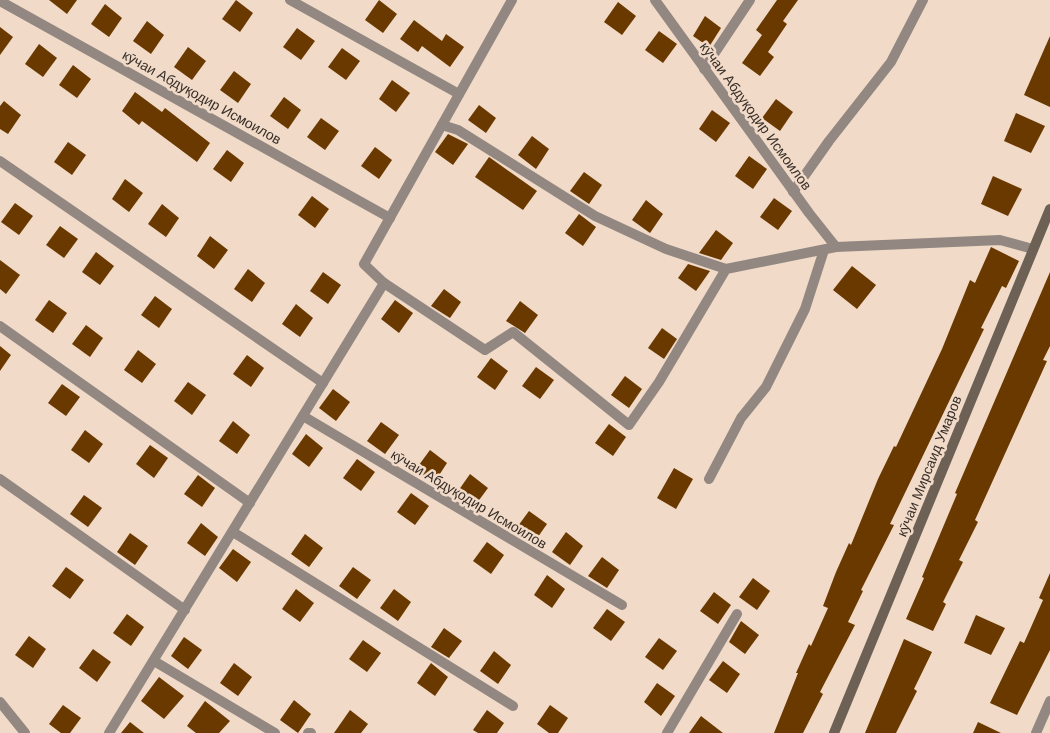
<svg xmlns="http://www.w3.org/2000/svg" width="1050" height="733" font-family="Arial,sans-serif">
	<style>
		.building { fill: #6a3900 }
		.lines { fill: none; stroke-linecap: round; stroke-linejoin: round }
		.street { stroke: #928881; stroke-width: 10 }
		.secondary { stroke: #6d6055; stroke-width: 10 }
		.labels { text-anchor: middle; stroke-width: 5; stroke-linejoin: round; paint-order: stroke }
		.street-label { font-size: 14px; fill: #372e27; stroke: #f1dac8 }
	</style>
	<rect width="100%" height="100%" fill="#f1dac8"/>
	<!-- building -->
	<g class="building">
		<polygon points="49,0 77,0 67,14"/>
		<polygon points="236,0 253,13 240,32 222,19"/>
		<polygon points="379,0 397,14 383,33 365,20"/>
		<polygon points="777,0 798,0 783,21 787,24 768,52 774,57 760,76 742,63 762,35 756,30"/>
		<polygon points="618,2 636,16 622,35 604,22"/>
		<polygon points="105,4 122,18 109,37 91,24"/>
		<polygon points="705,16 721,28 709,47 693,36"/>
		<polygon points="414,20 442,41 446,34 464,47 450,67 422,46 418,52 400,39"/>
		<polygon points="147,21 164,35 151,54 133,41"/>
		<polygon points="0,27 13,37 0,55"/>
		<polygon points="297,28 315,41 301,60 283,47"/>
		<polygon points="659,31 677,44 663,63 645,50"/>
		<polygon points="1050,36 1050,107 1024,95"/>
		<polygon points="39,44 57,58 43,77 25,64"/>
		<polygon points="188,47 206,61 192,80 174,67"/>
		<polygon points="342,48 360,61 346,80 328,67"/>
		<polygon points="73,65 91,79 77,98 59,85"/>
		<polygon points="234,71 251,84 238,103 220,90"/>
		<polygon points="392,80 410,93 396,112 379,99"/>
		<polygon points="135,92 162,112 165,108 210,143 197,162 142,121 139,125 122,111"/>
		<polygon points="284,97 301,110 288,129 270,116"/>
		<polygon points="776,99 793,112 780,131 762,118"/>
		<polygon points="4,101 21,115 8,134 0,129 0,106"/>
		<polygon points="479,105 496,118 486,133 468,120"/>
		<polygon points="712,110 730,123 716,142 699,129"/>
		<polygon points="1016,113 1045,126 1031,153 1004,141"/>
		<polygon points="321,118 339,131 325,150 307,137"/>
		<polygon points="448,134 468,144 453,165 435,152"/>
		<polygon points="532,136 549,149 536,169 518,155"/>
		<polygon points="68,142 86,155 72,175 54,162"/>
		<polygon points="375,147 392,160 379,179 361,166"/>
		<polygon points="227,150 244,163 231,182 213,169"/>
		<polygon points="749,156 767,169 753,189 735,176"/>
		<polygon points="489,157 537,191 523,210 475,177"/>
		<polygon points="584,172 602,185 589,204 570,191"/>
		<polygon points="993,176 1022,189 1008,216 981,204"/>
		<polygon points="125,179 143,193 129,212 112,199"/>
		<polygon points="312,196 329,209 315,228 298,215"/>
		<polygon points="774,198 792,211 778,230 760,217"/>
		<polygon points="646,200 663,214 650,233 632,220"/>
		<polygon points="15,203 33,216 19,235 1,222"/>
		<polygon points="162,204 179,218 166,237 148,224"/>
		<polygon points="579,214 596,227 583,246 565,233"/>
		<polygon points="60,226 78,239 64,258 46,245"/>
		<polygon points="716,230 733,243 721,260 699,253"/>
		<polygon points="210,236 228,250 214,269 197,256"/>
		<polygon points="991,247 1019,261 1006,288 1002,286 981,328 984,329 890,524 894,525 861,590 863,591 848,622 855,625 820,692 823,694 803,733 774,733 798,673 796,673 809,644 811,646 828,608 823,606 836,572 849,543 851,545 878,479 894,446 896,447 942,349 970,280 975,283"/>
		<polygon points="96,252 114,266 100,285 82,272"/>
		<polygon points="0,260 20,275 6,294 0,289"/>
		<polygon points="688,264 710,271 696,291 678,278"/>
		<polygon points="852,266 876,285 857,309 833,290"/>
		<polygon points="248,269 265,283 252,302 234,289"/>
		<polygon points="323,272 341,285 328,304 310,291"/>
		<polygon points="1050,272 1050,346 1043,360 1047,361 975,520 978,522 959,560 963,562 943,602 946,604 933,631 906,619 924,578 922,577 957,494 955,493"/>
		<polygon points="444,289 461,302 450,318 431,306"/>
		<polygon points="155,296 172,309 159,328 141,315"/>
		<polygon points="49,300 67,313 53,333 35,320"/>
		<polygon points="395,300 413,313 399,333 381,319"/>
		<polygon points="520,301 538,315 525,333 506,321"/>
		<polygon points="296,304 313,318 300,337 282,324"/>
		<polygon points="86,325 103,338 90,357 72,344"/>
		<polygon points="662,328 677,339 664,359 648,348"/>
		<polygon points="0,346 11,355 0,371"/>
		<polygon points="138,350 156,364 142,383 124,370"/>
		<polygon points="247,355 264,368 251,387 233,374"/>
		<polygon points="491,358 508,371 495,390 477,377"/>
		<polygon points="536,367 554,380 540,399 522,386"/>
		<polygon points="625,376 642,389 629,408 611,395"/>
		<polygon points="188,382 206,395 192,415 174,401"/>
		<polygon points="62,384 80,397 66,416 48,403"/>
		<polygon points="333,389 350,402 336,421 319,408"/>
		<polygon points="233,421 250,435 237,454 219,441"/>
		<polygon points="381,422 399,435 385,454 367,441"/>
		<polygon points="609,424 626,437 613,456 595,443"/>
		<polygon points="85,430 103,444 89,463 71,450"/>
		<polygon points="306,434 323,448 309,467 292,454"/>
		<polygon points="150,445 168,458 154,478 136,464"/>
		<polygon points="430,450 447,463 434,483 416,469"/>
		<polygon points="357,459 375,472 361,491 343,478"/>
		<polygon points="674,468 693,479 676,509 657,498"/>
		<polygon points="470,474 488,488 474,507 456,494"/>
		<polygon points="198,475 215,488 202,507 184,494"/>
		<polygon points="411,493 429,506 415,525 397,512"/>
		<polygon points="84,495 102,508 88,527 70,514"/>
		<polygon points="529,511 547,524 533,544 515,530"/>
		<polygon points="201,523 218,537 205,556 187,543"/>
		<polygon points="566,532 583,546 570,565 552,552"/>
		<polygon points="130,533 148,546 135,565 117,552"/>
		<polygon points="305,534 323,548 309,567 291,554"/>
		<polygon points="487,542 504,555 491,574 473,561"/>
		<polygon points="233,549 251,562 237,582 219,568"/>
		<polygon points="602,557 619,570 607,588 588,576"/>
		<polygon points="66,567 84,580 70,599 52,586"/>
		<polygon points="353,567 371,580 357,599 339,586"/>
		<polygon points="1050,573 1050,650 1017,715 990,703 1020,641 1024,643 1043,600 1039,598"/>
		<polygon points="547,575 565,589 552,608 534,595"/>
		<polygon points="753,578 770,591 757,610 739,597"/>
		<polygon points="296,589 314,603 300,622 282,609"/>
		<polygon points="394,589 411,602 398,621 380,608"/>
		<polygon points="714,592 731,605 718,624 700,611"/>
		<polygon points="607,609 625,622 611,641 593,628"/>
		<polygon points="127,614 144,627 131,646 113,633"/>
		<polygon points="976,615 1005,628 991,655 964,643"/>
		<polygon points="741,621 759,635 745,654 729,642"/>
		<polygon points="444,628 462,641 449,658 431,647"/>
		<polygon points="29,636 46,649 33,668 15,655"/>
		<polygon points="184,637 202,650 188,669 171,656"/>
		<polygon points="659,638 677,651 663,670 645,657"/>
		<polygon points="904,639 932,652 914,689 917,691 896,733 865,733"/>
		<polygon points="363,640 381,653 367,672 349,659"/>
		<polygon points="93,649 111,662 97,682 79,668"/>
		<polygon points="494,651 511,665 498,684 480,671"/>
		<polygon points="723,661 740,674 727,693 709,680"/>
		<polygon points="234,663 252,677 238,696 220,683"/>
		<polygon points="431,663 448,677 435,696 417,683"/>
		<polygon points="159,677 184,696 164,719 141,701"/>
		<polygon points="657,683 675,696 661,716 644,702"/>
		<polygon points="294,700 311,714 298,733 280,720"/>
		<polygon points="205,701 230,721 219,733 196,733 187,726"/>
		<polygon points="63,705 81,718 70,733 61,733 49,724"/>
		<polygon points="550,705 568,718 558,733 549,733 537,724"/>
		<polygon points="350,710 368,724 361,733 334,733"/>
		<polygon points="487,710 504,723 497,733 478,733 473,730"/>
		<polygon points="701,716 723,733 689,733"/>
		<polygon points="130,722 144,733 121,733"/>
		<polygon points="978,722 1001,733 973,733"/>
	</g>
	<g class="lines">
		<!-- street -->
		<g class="street">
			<polyline points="290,0 459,94"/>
			<polyline points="512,0 364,264 384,283 485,350 513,332 629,425 659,382 726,269 836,247 1000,240 1033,249"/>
			<polyline points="655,0 809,213 836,247"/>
			<polyline points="0,1 390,218"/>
			<polyline points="704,69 750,0"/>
			<polyline points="442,125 458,130 595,216 666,249 726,269"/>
			<polyline points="0,161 323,383"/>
			<polyline points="793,192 829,141 891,62 923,0"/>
			<polyline points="0,326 250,503"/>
			<polyline points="303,416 622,605"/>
			<polyline points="0,479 185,610"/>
			<polyline points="709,479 741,418 766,387 805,309 824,250"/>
			<polyline points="233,532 513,706"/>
			<polyline points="154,661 275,733"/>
			<polyline points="0,702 25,733"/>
			<polyline points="109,733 384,283"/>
			<polyline points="308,733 311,733"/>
			<polyline points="667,733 737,614"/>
			<polyline points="1036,733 1050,701"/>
		</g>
		<!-- secondary -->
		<polyline class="secondary" points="834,733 1050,209"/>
	</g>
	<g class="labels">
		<!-- street labels -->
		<g class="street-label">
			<text transform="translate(202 97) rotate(29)" y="5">кӯчаи Абдуқодир Исмоилов</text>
			<text transform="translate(756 116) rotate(54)" y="5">кӯчаи Абдуқодир Исмоилов</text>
			<text transform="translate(929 466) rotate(-68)" y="5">кӯчаи Мирсаид Умаров</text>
			<text transform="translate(469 499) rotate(31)" y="5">кӯчаи Абдуқодир Исмоилов</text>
		</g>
	</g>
</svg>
